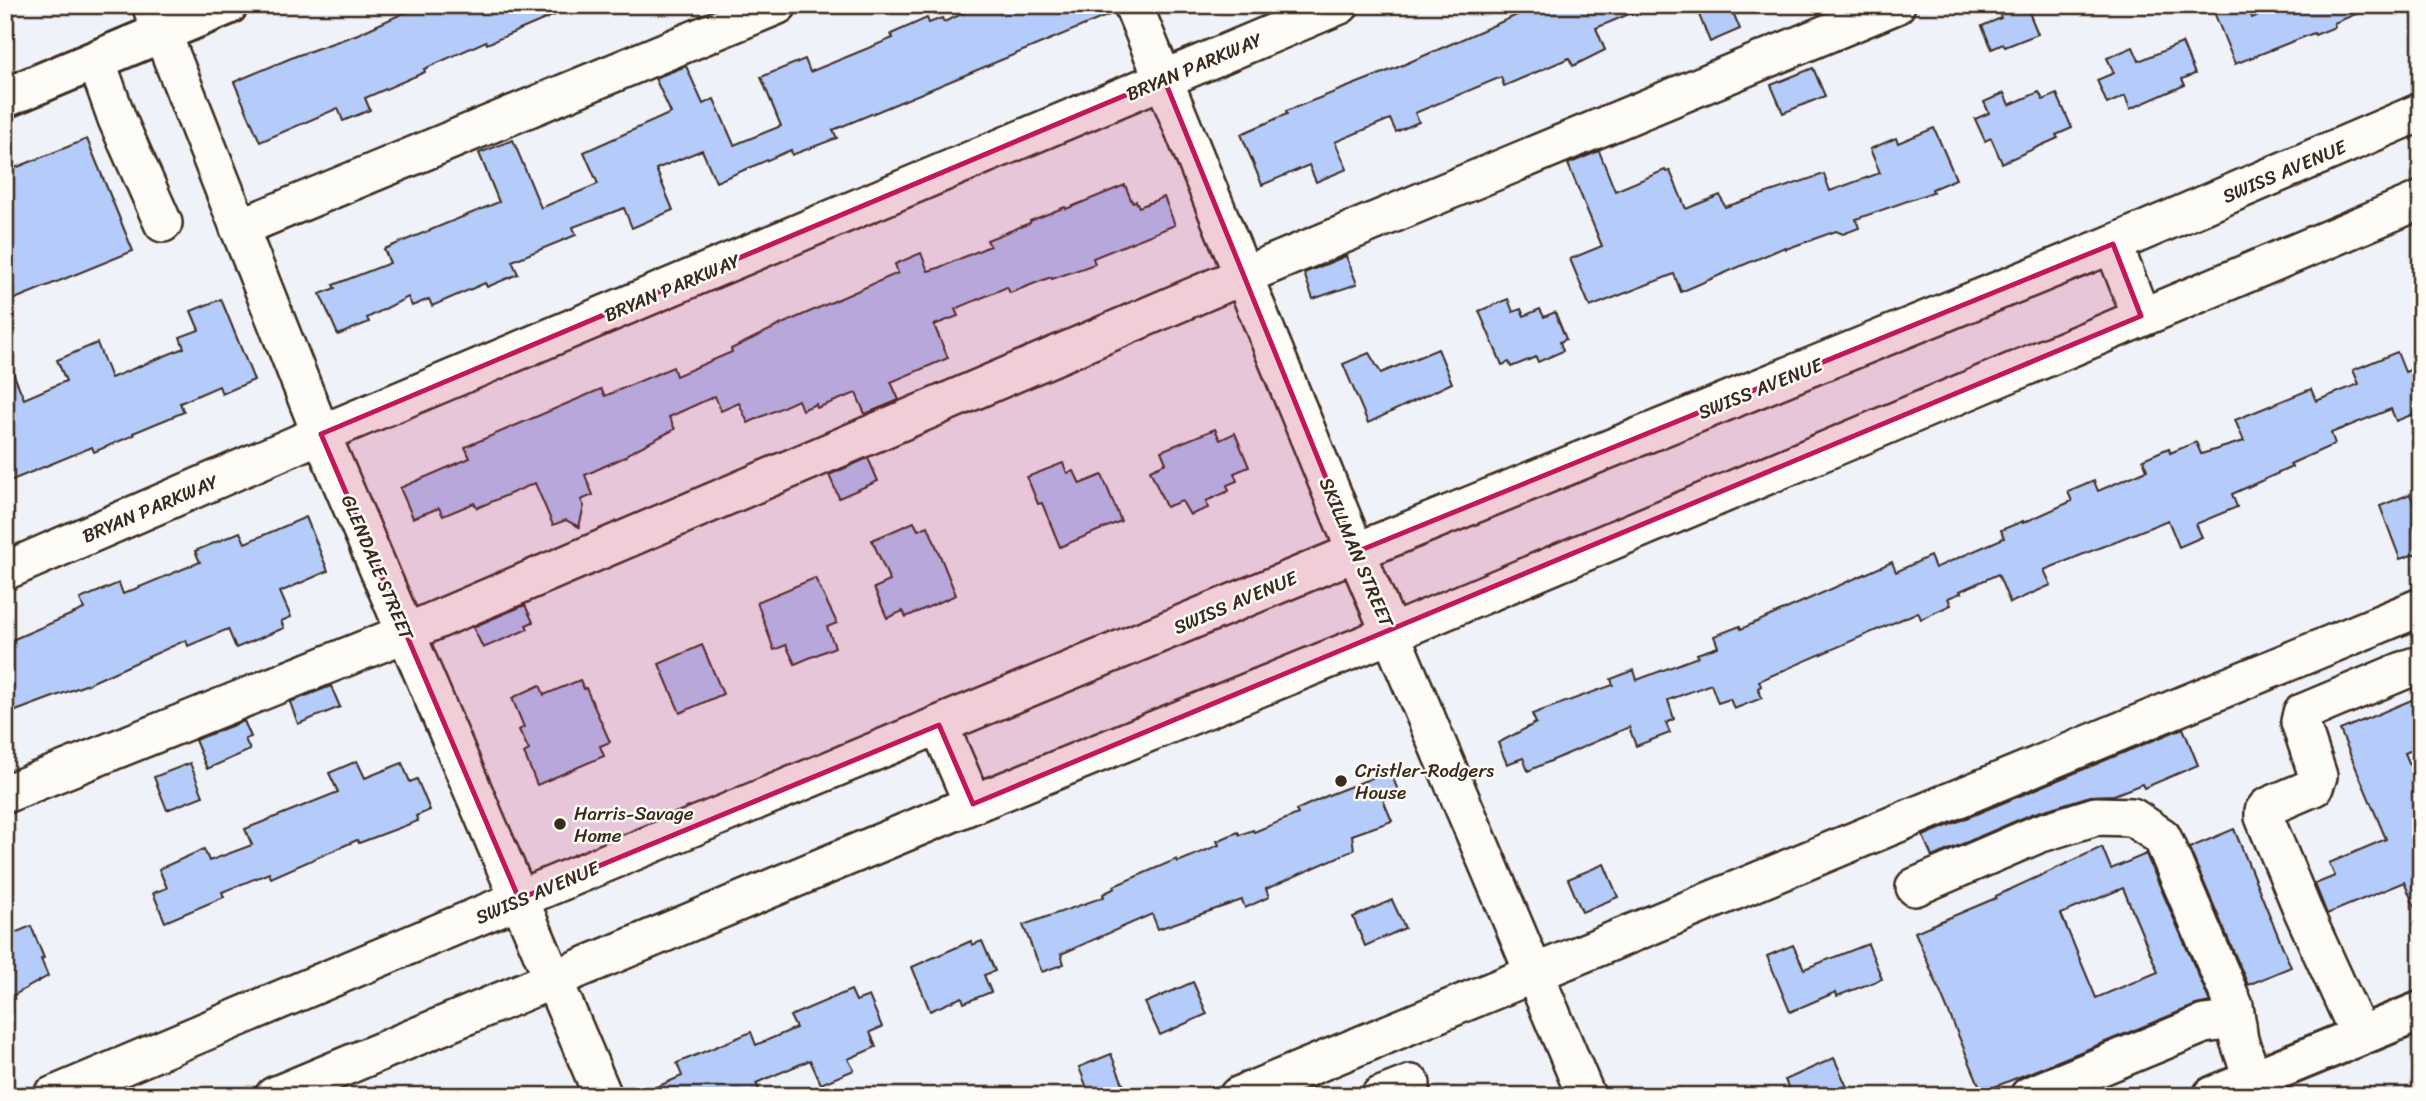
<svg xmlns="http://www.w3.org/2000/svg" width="2426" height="1101" font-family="Sriracha,sans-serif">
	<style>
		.building { fill: #b5cbfa; stroke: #3b2a1e; stroke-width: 2; fill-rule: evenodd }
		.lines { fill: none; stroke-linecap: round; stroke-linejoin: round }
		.minor-casing { stroke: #3b2a1e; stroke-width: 42 }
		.major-casing { stroke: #3b2a1e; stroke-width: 44 }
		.minor { stroke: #fdfcf7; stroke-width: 37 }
		.major { stroke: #fdfcf7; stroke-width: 38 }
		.marked { fill: #c2185b; fill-opacity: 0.2; stroke: #c2185b; stroke-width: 5; stroke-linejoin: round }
		.poi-dot { fill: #3b2a1e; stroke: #fdfcf7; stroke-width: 2.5 }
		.labels { text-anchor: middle; stroke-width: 5; stroke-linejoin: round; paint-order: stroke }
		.street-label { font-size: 19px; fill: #3b2a1e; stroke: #fdfcf7 }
		.poi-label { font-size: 19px; fill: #3b2a1e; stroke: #fdfcf7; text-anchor: start }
	</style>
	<rect width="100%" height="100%" fill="#eff2f8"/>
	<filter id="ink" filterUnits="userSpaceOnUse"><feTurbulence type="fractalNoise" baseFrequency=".0143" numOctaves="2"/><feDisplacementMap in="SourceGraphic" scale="14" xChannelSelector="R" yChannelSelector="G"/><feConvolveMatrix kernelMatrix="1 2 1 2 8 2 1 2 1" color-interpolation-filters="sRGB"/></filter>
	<g filter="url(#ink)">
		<!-- building -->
		<g class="building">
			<polygon points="421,5 578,5 487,44 486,41 424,69 425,72 365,98 370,110 343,121 338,108 260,142 234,82 296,56 358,34"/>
			<polygon points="982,5 998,5 1001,11 1015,5 1112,5 1114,13 833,130 837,138 792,155 791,150 716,182 702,150 656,169 673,210 632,228 624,208 573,227 576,235 512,261 518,274 487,287 485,283 432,306 429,299 412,306 408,297 367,318 369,322 338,335 320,294 335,288 333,285 390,263 384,249 499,202 479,153 513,140 541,208 598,184 584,152 671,113 655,78 686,66 703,104 714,99 734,145 781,126 761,77 805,59 810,72 893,38 891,34 927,18 929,23 942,18 944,22"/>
			<polygon points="1540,5 1650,5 1596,28 1605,50 1573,66 1569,58 1504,86 1501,77 1415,113 1419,122 1396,132 1390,119 1335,142 1347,169 1316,182 1309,165 1262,185 1241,134 1287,114 1286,111 1396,68"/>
			<polygon points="1695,5 1730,5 1740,29 1710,42"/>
			<polygon points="1996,5 2026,5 2038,34 2005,47 2003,44 1992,49 1982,26 2001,18"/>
			<polygon points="2231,5 2247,5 2252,18 2284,5 2375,6 2334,23 2335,27 2315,35 2314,33 2235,64 2214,12"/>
			<polygon points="2182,43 2195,74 2182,79 2185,85 2130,109 2125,96 2107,104 2097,80 2114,73 2107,58 2133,47 2139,61"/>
			<polygon points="1813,68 1825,96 1783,113 1771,85"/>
			<polygon points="2039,92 2043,100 2057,94 2072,128 2056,135 2058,138 2002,163 1991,138 1985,141 1975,119 1989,113 1984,102 2004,93 2009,105"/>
			<polygon points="1934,128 1956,179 1932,189 1933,192 1856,219 1859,228 1843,234 1836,231 1786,249 1785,247 1681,292 1674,274 1590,307 1570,259 1602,246 1568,164 1599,151 1615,191 1665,170 1666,172 1670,171 1686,209 1720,195 1725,207 1824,174 1830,191 1880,173 1870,149 1896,138 1898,143"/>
			<polygon points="87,139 133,251 5,303 5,172"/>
			<polygon points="1125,185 1132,202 1136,201 1139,207 1164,197 1175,225 1093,258 1095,264 1052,279 1051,277 1010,293 1007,287 955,309 958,316 934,325 948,358 891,382 899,400 865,414 856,393 817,408 816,404 802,410 798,400 748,423 739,403 721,411 715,396 669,417 675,429 627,454 627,456 585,475 593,495 581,500 584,506 579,527 566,520 553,525 535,483 477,508 474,503 443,516 439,508 413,518 400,488 470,458 465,447 601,389 605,396 673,367 676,376 732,352 731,349 782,324 898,273 895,264 921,253 928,271 938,268 990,246 987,240 1030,223 1030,221 1065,207 1066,209"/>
			<polygon points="1346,256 1357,284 1313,299 1304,273"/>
			<polygon points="221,299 254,380 222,394 219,386 180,403 184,412 133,433 134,435 94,452 92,447 5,483 5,354 24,399 66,381 57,360 97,343 111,378 184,348 180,337 199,330 191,311"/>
			<polygon points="1508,299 1513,312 1521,309 1524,316 1540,309 1544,317 1555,312 1566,339 1560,342 1563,351 1538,362 1536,357 1511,367 1509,362 1502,365 1479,311"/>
			<polygon points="1438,349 1452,383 1368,423 1343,364 1369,353 1381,373"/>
			<polygon points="2397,352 2405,372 2421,366 2421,396 2413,399 2419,412 2396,421 2391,409 2331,433 2335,444 2290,464 2292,467 2232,494 2237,507 2196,524 2202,537 2179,547 2168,520 2044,570 2051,585 2010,603 1998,574 1960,591 1961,593 1948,598 1951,605 1921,619 1918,612 1759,681 1761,686 1758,688 1762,698 1734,709 1730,699 1718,703 1711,684 1668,700 1674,719 1666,723 1670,733 1636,746 1629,727 1528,771 1523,758 1507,764 1498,743 1536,723 1532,714 1613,685 1611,679 1634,670 1637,680 1698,657 1697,654 1718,647 1714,636 1740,626 1741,629 1892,562 1896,572 1930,556 1935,568 2004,538 2001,530 2023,521 2023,523 2072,501 2068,492 2094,481 2098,491 2147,470 2143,459 2169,448 2170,453 2196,442 2201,454 2244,441 2235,420 2311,389 2316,401 2359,384 2353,370"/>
			<polygon points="1215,429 1220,440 1235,433 1249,467 1234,473 1237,481 1227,485 1229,491 1206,501 1208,508 1190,515 1182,501 1166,507 1150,470 1166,463 1161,451"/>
			<polygon points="868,458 878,481 839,498 829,475"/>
			<polygon points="1063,463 1067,473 1074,471 1080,484 1102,475 1121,521 1060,547 1042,503 1038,504 1027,477"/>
			<polygon points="2410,494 2420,521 2413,524 2421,543 2421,552 2400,559 2380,506"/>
			<polygon points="306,517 328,571 280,592 291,617 281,621 284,628 236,648 228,629 188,646 186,640 88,684 5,715 5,643 84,609 80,599 119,583 123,594 200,562 195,551 240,532 245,543"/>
			<polygon points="914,522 918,530 928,526 956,595 906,617 903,611 887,618 874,588 890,581 872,540"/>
			<polygon points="815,578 837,623 827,627 835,647 795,664 786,645 774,650 757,602"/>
			<polygon points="525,605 533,622 526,625 528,629 483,648 473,627"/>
			<polygon points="702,645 723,694 680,713 659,664"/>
			<polygon points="580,680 584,689 586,688 610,742 600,746 604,756 537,785 524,753 529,750 519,730 524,727 512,698 540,685 544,695"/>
			<polygon points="331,686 340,707 298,724 290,702"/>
			<polygon points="2421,696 2421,746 2405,753 2421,792 2421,921 2404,882 2327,914 2315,884 2335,876 2329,863 2386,839 2340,730"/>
			<polygon points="244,721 251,737 245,739 250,750 207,769 195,740"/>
			<polygon points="2183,728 2198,765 2144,788 2142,784 2114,795 2090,796 2032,814 1932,857 1923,836"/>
			<polygon points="357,761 365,778 402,763 410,782 417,779 430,810 416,816 418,821 359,843 357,840 271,878 269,873 222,892 224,897 165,922 153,893 167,888 159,869 204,849 209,861 252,845 245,829 338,792 329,773"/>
			<polygon points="190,763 203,796 167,810 154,777"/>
			<polygon points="1390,771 1399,793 1383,800 1392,821 1352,835 1354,850 1266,889 1269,897 1245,908 1242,900 1158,929 1152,914 1061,954 1064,964 1042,972 1023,925 1104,897 1103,894 1115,888 1114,886 1177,859 1178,862 1219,845 1217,841 1238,832 1240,835 1253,830 1254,832 1298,814 1296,810 1331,794"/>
			<polygon points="2234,829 2291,967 2248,985 2189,848"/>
			<path d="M2102,847L2111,869L2146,854L2210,1002L2196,1005L1982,1092L1915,932L1996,898V896ZM2123,888L2158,972L2096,998L2061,914Z"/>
			<polygon points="1604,864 1618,897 1582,912 1568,879"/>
			<polygon points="1392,900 1405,928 1365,946 1353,917"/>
			<polygon points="31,926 44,958 41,959 48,976 5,1000 5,937"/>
			<polygon points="971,941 972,945 982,941 995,971 984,975 991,992 964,1003 962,997 930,1011 912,967"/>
			<polygon points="1868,944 1882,979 1837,996 1836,992 1790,1012 1767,956 1793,945 1804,969"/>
			<polygon points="1193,982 1207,1014 1160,1035 1145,1003"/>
			<polygon points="851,990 856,1001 869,996 882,1027 870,1032 876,1047 848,1059 854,1070 821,1084 810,1060 756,1083 762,1096 636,1096 682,1076 677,1063 751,1032 756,1045 796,1028 790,1016"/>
			<polygon points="1111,1054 1123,1084 1112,1088 1116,1096 1090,1096 1079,1067"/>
			<polygon points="1834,1058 1851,1096 1792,1096 1785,1080"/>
		</g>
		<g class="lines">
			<defs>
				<g id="minor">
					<polyline points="151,5 321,434 603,1096"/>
					<polyline points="1133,5 1356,552 1586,1096"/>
					<polyline points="96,60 117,119 163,223"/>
					<polyline points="239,228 778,5"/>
					<polyline points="2113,244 2141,316"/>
					<polyline points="5,571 321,434 1340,5"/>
					<polyline points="939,725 973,804"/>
					<polyline points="5,794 406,633 1216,287 1896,5"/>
					<polyline points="1915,887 2038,834 2096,816 2132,817 2162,837 2234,1006 2239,1040 2253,1080"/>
					<polyline points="2360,1036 2303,911 2264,817 2264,811 2267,807 2314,787 2318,776 2300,722 2302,713 2412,667 2421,668"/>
					<polyline points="52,1096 519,899 1356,552 2113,244 2421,112"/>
					<polyline points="274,1096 973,804 1364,645 2421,200"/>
					<polyline points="1238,1096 2421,607"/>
					<polyline points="1380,1096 1411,1084"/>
					<polyline points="2029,1096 2204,1024 2228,1021 2237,1025"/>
				</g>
				<g id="major">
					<polyline points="5,98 228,5"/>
					<polyline points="2213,1096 2421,1011"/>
				</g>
			</defs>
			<!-- minor casing -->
			<use href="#minor" class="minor-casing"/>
			<!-- major casing -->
			<use href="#major" class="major-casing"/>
			<!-- minor -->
			<use href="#minor" class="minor"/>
			<!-- major -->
			<use href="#major" class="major"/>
		</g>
	</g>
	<!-- marked area -->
	<path class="marked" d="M1164,79L1356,552L2113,244L2141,316L973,804L939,725L519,899L321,434Z"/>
	<!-- markers -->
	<g class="poi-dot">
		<circle cx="1341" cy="781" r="7"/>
		<circle cx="560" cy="824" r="7"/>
	</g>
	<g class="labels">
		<!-- street labels -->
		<g class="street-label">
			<text transform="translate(1194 66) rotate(-23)" y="7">BRYAN PARKWAY</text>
			<text transform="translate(2284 171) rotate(-23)" y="7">SWISS AVENUE</text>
			<text transform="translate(672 287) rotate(-23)" y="7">BRYAN PARKWAY</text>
			<text transform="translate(1760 388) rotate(-22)" y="7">SWISS AVENUE</text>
			<text transform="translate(150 508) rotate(-23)" y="7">BRYAN PARKWAY</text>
			<text transform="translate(1357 552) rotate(67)" y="7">SKILLMAN STREET</text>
			<text transform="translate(378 567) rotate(67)" y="7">GLENDALE STREET</text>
			<text transform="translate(1235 602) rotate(-23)" y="7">SWISS AVENUE</text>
			<text transform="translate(537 892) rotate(-23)" y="7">SWISS AVENUE</text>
		</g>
		<!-- poi labels -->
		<g class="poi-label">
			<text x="1355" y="777">Cristler-Rodgers<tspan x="1355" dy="22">House</tspan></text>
			<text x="574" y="820">Harris-Savage<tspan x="574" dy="22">Home</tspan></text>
		</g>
	</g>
	<!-- margin -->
	<rect width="2426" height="1101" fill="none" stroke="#fdfcf7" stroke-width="28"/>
	<rect x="14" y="14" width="2398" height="1073" fill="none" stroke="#3b2a1e" stroke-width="2.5" filter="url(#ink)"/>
</svg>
